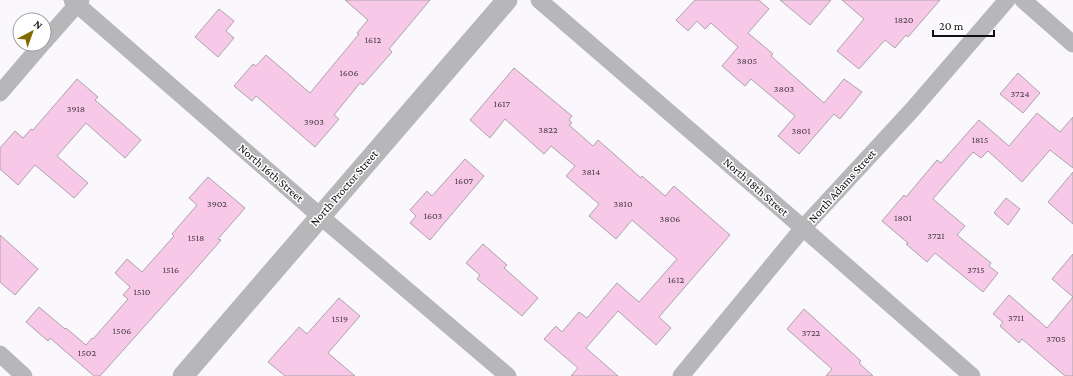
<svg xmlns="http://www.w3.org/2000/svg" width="1073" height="376" font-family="'Crimson Pro',serif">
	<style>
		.building { fill: #f8c8e8; stroke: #a9a5a7 }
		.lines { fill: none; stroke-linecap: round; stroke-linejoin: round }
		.minor { stroke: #b7b7b9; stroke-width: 17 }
		.tertiary { stroke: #b7b7b9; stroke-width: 21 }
		.labels { text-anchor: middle; stroke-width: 3; stroke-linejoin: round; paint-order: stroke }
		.number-label { font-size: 10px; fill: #4a3d47 }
		.street-label { font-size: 12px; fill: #100f11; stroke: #fff }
	</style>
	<rect width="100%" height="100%" fill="#fbf8fd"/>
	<!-- building -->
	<g class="building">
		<polygon points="345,0 430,0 389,49 392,52 363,85 360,83 334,115 339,119 315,147 256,96 252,101 234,86 253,64 256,66 266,55 310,93 359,34 357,33 368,20"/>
		<polygon points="695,0 759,0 769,9 748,33 773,54 771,56 824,103 844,79 862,92 840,119 834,114 799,154 778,136 795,116 751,79 745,86 722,66 738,47 711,23 705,29 697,21 688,31 676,20"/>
		<polygon points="780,0 831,0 810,25"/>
		<polygon points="842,0 940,0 908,37 906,35 895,48 885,40 859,69 837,51 864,19"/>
		<polygon points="219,9 234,21 226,31 234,38 218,57 195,37"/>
		<polygon points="514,68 572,116 569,120 572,123 569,125 593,146 598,140 641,178 642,176 665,196 674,186 730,235 659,317 671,328 656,345 618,311 586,348 618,376 571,376 578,368 544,339 556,326 562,332 579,312 587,318 617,283 639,302 677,259 632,220 616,239 589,216 599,204 566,176 575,166 551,146 544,154 505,119 490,138 470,120"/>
		<polygon points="1018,73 1040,93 1023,113 1000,94"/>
		<polygon points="77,79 98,97 95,100 141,140 125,158 86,123 57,156 88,183 74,198 35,165 18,185 0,169 0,148 15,131 23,138 31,129 33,130"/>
		<polygon points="1037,113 1060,132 1073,117 1073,168 1050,150 1022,182 988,151 981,158 973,152 933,199 965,226 957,235 991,263 989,266 998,273 983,292 935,253 927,262 906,244 908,243 882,221 904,195 906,197 937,160 941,163 979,120 1009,146"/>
		<polygon points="465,159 484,176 430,240 410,223 416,216 410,210 427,191 432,196"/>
		<polygon points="1073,172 1073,224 1048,202"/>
		<polygon points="208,177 245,208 218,239 221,240 194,271 100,376 94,376 50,338 48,341 26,322 39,307 65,329 66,328 86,345 92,338 93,339 128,299 123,295 130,287 115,273 127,259 142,272 174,236 172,234 197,205 189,198"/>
		<polygon points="1006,198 1020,209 1008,225 994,213"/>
		<polygon points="0,235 38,269 15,295 0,282"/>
		<polygon points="483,244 507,265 504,268 538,298 522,316 477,279 480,275 466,263"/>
		<polygon points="1073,254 1073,376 1065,376 1022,339 1019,343 1000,326 1003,322 993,314 1009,295 1047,328 1073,297 1052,279"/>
		<polygon points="339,298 360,316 328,353 355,376 285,376 268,362 299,327 307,334"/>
		<polygon points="804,309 861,361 859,363 873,376 826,376 832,369 787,329"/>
	</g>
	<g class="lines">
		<!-- minor -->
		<g class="minor">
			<polyline points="72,0 320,216 508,376"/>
			<polyline points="539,0 803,228 972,376"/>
			<polyline points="1023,0 1073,44"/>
			<polyline points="44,42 81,0"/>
			<polyline points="0,93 42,44"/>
			<polyline points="0,354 24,376"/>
			<polyline points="681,376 803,228 912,110 1007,0"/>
		</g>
		<!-- tertiary -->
		<polyline class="tertiary" points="183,376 507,0"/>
	</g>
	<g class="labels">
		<!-- number labels -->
		<g class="number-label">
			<text x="904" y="23">1820</text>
			<text x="373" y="43">1612</text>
			<text x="747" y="64">3805</text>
			<text x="349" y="76">1606</text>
			<text x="784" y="92">3803</text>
			<text x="1020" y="97">3724</text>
			<text x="502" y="107">1617</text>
			<text x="76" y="112">3918</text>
			<text x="314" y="125">3903</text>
			<text x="548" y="133">3822</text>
			<text x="801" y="134">3801</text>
			<text x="980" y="143">1815</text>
			<text x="591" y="175">3814</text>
			<text x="464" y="184">1607</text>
			<text x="217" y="207">3902</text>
			<text x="623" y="207">3810</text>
			<text x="433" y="219">1603</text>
			<text x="903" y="221">1801</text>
			<text x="670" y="222">3806</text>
			<text x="936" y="239">3721</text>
			<text x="196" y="241">1518</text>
			<text x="171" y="273">1516</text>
			<text x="976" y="273">3715</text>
			<text x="676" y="283">1612</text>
			<text x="142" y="295">1510</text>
			<text x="1016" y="321">3711</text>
			<text x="340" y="322">1519</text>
			<text x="122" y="334">1506</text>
			<text x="811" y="336">3722</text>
			<text x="1056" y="342">3705</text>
			<text x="87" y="356">1502</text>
		</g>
		<!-- street labels -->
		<g class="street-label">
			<text transform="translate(271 173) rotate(41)" y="4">North 16th Street</text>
			<text transform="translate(842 186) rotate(-48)" y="4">North Adams Street</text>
			<text transform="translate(756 187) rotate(41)" y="4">North 18th Street</text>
			<text transform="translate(344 188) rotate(-49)" y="4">North Proctor Street</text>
		</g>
	</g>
	<!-- north arrow -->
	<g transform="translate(32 32) rotate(41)"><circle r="19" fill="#ffffff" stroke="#9f9fa0"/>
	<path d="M0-3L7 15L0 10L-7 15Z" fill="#806901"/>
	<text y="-6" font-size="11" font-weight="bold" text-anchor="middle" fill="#100f11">N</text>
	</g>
	<!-- scale -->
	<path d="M933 30v6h61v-6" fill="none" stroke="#100f11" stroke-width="2"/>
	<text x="939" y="30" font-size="12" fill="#100f11" stroke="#ffffff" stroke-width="3" paint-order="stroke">20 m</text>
</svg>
